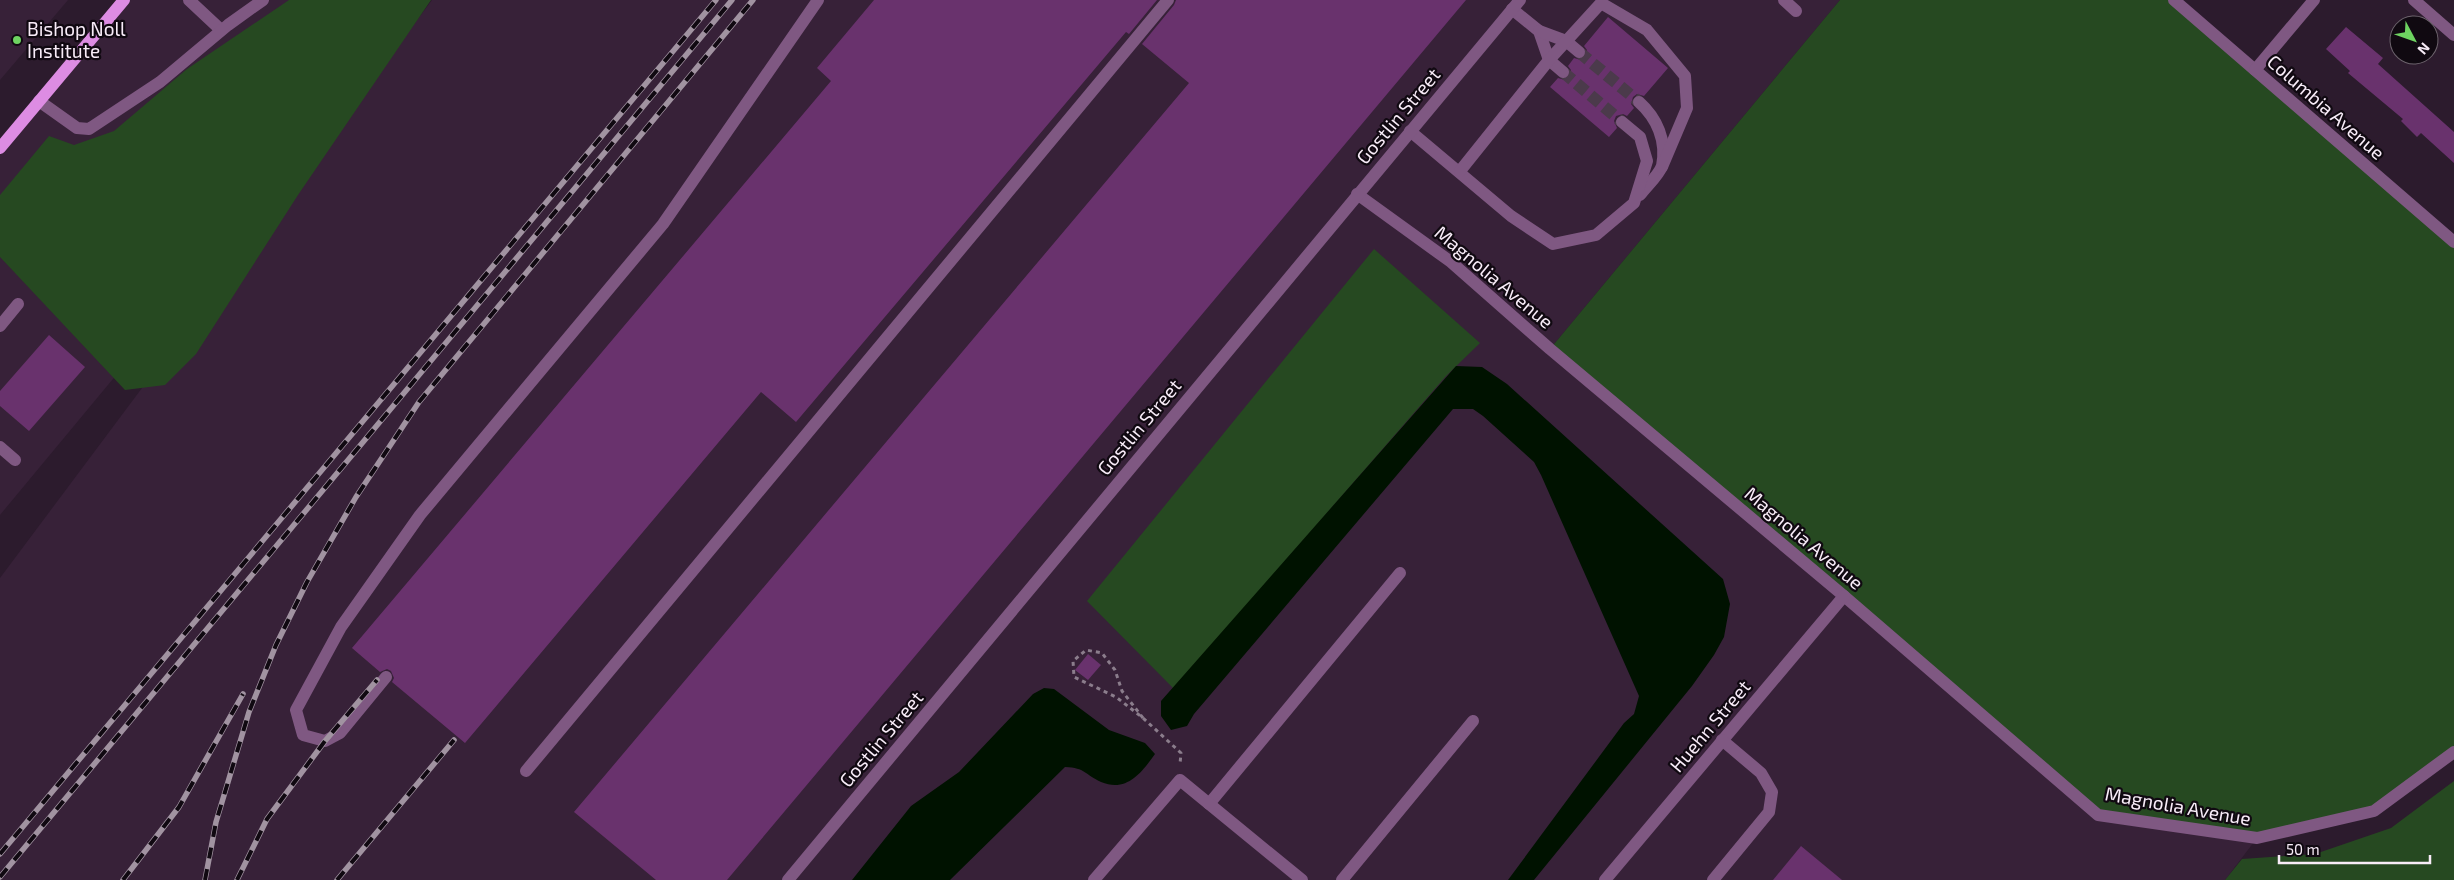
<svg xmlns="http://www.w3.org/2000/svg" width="2454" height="880" font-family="'Exo 2',sans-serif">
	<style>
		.built { fill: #372138 }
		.green { fill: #264921 }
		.water { fill: #001200 }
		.building { fill: #69326d }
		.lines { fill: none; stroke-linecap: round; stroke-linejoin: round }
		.minor-tunnel { stroke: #4b3a4b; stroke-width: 12; stroke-dasharray: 12 6; stroke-linecap: butt }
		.path { stroke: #8b7d8c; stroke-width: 3; stroke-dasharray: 4 4; stroke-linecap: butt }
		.minor { stroke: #7f5882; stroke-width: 12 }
		.major { stroke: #dd8ce3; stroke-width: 12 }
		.rail-casing { stroke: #a193a1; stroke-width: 5.5 }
		.rail { stroke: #100911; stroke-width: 4; stroke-dasharray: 11; stroke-linecap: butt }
		.poi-dot { fill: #6ed361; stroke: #100911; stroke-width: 2 }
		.labels { text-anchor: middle; stroke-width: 4.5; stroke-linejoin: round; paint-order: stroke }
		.poi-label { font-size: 19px; fill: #f8ecf8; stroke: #100911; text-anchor: start }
		.street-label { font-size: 19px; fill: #f8ecf8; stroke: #100911 }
	</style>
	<rect width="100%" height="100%" fill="#2c1b2d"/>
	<!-- built -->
	<g class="built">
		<polygon points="0,0 68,0 0,80"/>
		<polygon points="124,0 407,0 235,232 0,515 0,148"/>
		<polygon points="432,0 1840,0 1550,349 2257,838 2225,880 0,880 0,578"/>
	</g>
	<!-- green -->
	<g class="green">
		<polygon points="289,0 431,0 298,195 196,354 165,385 125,390 0,257 0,195 49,136 74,145 114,131 187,69"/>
		<polygon points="1840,0 2174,0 2454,243 2454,752 2374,811 2257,838 2098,815 1550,349"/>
		<polygon points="1374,249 1480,343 1446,376 1174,689 1087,601"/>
		<polygon points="2454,781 2454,880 2225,880 2242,859 2315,854 2391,828"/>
	</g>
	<!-- water -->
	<g class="water">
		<polygon points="1456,366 1482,367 1507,384 1723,579 1730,604 1724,637 1714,655 1692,686 1534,880 1508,880 1624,723 1634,714 1639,696 1541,475 1534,462 1483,416 1473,409 1453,409 1194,714 1187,726 1171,730 1161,716 1161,701"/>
		<path d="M1044,688L1054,689L1109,730L1145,743L1155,754C1142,772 1127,793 1101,782C1084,774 1086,768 1065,767L950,880H852L911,806L959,772L1033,694Z"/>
	</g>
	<!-- building -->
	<g class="building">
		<polygon points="874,0 1157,0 1129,34 1126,32 796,422 761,392 465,743 392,682 394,678 391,671 387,669 380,672 352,648 831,81 817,68"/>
		<polygon points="1176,0 1466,0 727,880 656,880 574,812 1189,83 1142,44 1174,5"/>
		<polygon points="1608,17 1668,68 1644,96 1637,94 1633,97 1631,104 1634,108 1627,116 1623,114 1616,116 1614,121 1617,128 1609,137 1550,87 1558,78 1565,80 1569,77 1571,70 1568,66 1574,58 1581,60 1585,57 1587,50 1584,46"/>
		<polygon points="2346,27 2383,58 2378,64 2454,132 2454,163 2421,133 2417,137 2401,121 2403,119 2348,73 2350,71 2326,49"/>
		<polygon points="49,335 85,367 29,431 0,406 0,391"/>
		<polygon points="1088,654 1101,665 1088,680 1075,670"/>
		<polygon points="1801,846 1842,880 1773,880"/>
	</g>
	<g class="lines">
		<!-- minor-tunnel -->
		<g class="minor-tunnel">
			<polyline points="1579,52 1639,102"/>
			<polyline points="1563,72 1622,122"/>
		</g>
		<!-- path -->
		<polyline class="path" points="1143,718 1122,691 1115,670 1102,653 1086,650 1073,661 1074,677 1116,697 1143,718 1181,753 1180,764"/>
		<!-- minor -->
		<g class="minor">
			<polyline points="189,0 221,30"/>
			<polyline points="1784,0 1796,11"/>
			<polyline points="2174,0 2454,242"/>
			<polyline points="2414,0 2454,35"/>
			<polyline points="1512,9 1539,31 1549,60 1563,72"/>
			<polyline points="1539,31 1566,41 1579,52"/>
			<polyline points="2255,70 2314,0"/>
			<polyline points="39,101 77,128 89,129 160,82 228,25 263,0"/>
			<path d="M1639,102C1657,118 1667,141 1662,166C1659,175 1646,187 1640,195"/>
			<polyline points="1410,131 1511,216 1553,244 1596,235 1634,203 1647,161 1640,137 1622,122"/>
			<polyline points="1460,171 1549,60 1601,3 1647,30 1685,76 1687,108 1662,167"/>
			<polyline points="1357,194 1451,262 1550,349 1844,596 2098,815 2257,838 2374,811 2454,752"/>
			<polyline points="0,326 18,304"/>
			<polyline points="0,447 15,460"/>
			<polyline points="386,677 340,733 325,741 303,735 296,710 341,627 420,515 663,224 818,0"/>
			<polyline points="526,771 1168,0"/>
			<polyline points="1209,804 1400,573"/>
			<polyline points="788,880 1520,0"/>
			<polyline points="1094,880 1180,780 1302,880"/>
			<polyline points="1342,880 1473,721"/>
			<polyline points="1605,880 1844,596"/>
			<polyline points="1713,880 1769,812 1772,792 1761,773 1722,740"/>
		</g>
		<!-- major -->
		<polyline class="major" points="0,148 124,0"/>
		<defs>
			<g id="rail">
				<polyline points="0,854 716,0"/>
				<polyline points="0,877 732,0"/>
				<polyline points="123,880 179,807 243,694"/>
				<polyline points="205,880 216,822 249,712 276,645 307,582 356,497 419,402 753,0"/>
				<polyline points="237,880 267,819 325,741 377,680"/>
				<polyline points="337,880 454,740"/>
			</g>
		</defs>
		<!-- rail casing -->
		<use href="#rail" class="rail-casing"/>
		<!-- rail -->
		<use href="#rail" class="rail"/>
	</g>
	<!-- markers -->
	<circle class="poi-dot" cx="17" cy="40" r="5"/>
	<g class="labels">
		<!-- poi labels -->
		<g class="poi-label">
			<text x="27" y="36">Bishop Noll<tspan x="27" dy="22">Institute</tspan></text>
		</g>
		<!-- street labels -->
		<g class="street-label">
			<text transform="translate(2326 107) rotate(41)" y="7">Columbia Avenue</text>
			<text transform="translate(1398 116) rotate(-50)" y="7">Gostlin Street</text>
			<text transform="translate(1494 277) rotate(40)" y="7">Magnolia Avenue</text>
			<text transform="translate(1139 427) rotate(-50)" y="7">Gostlin Street</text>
			<text transform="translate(1804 538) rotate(40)" y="7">Magnolia Avenue</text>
			<text transform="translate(1710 726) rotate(-50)" y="7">Huehn Street</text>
			<text transform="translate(881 739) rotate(-50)" y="7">Gostlin Street</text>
			<text transform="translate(2178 806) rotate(10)" y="7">Magnolia Avenue</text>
		</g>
	</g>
	<!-- north arrow -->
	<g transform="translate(2414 40) rotate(131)"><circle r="24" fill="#100911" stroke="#6d646d"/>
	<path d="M0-4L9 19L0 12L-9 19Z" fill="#6ed361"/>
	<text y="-8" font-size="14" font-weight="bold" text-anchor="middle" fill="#f8ecf8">N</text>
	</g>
	<!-- scale -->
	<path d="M2279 855v8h151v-8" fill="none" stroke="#f8ecf8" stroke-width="2.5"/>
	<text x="2286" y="855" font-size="15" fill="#f8ecf8" stroke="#100911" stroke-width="4" paint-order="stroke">50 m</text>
</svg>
